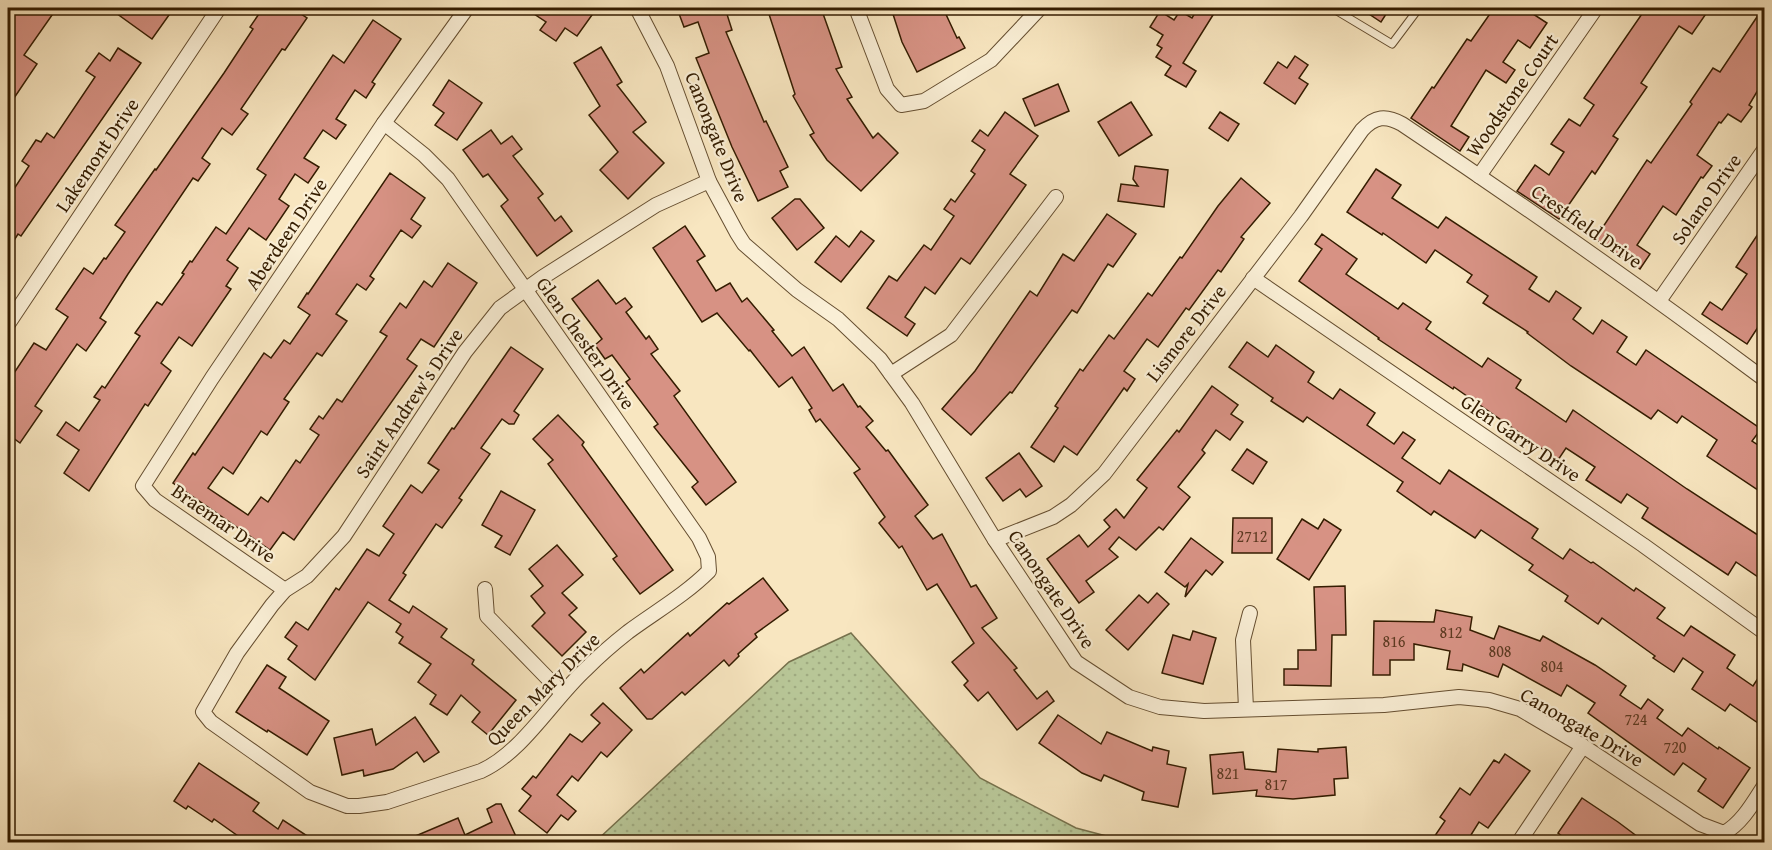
<svg xmlns="http://www.w3.org/2000/svg" width="1772" height="850" font-family="'Gentium Book Plus',serif">
	<style>
		.park { fill: url(#park-dots); stroke: #76714c; stroke-width: 1.5 }
		.building { fill: #d79284; stroke: #341c00; stroke-width: 1.5 }
		.lines { fill: none; stroke-linecap: round; stroke-linejoin: round }
		.lane-casing { stroke: #654e30; stroke-width: 9 }
		.street-casing { stroke: #654e30; stroke-width: 16 }
		.lane { stroke: #faefd6; stroke-width: 7 }
		.street { stroke: #faefd6; stroke-width: 14 }
		.labels { text-anchor: middle; stroke-width: 4.5; stroke-linejoin: round; paint-order: stroke }
		.number-label { font-size: 16px; fill: #5d3a21 }
		.street-label { font-size: 20px; fill: #341c00; stroke: #faefd6 }
	</style>
	<defs>
		<pattern id="park-dots" width="8" height="8" patternUnits="userSpaceOnUse" patternTransform="scale(1.5)"><rect width="8" height="8" fill="#b8c697"/><path d="M2 2h.1M6 6h.1" fill="none" stroke="#9faa80" stroke-width="1.8" stroke-linecap="round"/></pattern>
	</defs>
	<rect width="100%" height="100%" fill="#f8e6c0"/>
	<filter id="stains"><feTurbulence type="fractalNoise" baseFrequency=".00333" numOctaves="4"/><feColorMatrix values="0 0 0 0 .2 0 0 0 0 .09 0 0 0 0 .02 0 0 0 .5 -.17"/></filter>
	<radialGradient id="worn" r=".72"><stop offset=".6" stop-color="#630" stop-opacity="0"/><stop offset="1" stop-color="#630" stop-opacity=".3"/></radialGradient>
	<!-- park -->
	<polygon class="park" points="851,633 980,778 1076,828 1129,842 595,842 789,662"/>
	<!-- building -->
	<g class="building">
		<polygon points="19,8 57,8 24,55 37,64 8,107 8,24"/>
		<polygon points="109,8 174,8 152,39"/>
		<polygon points="263,8 292,8 307,18 285,50 282,49 241,109 248,114 232,135 222,128 202,158 210,164 198,181 193,178 128,274 100,318 106,322 86,351 77,344 35,406 42,411 20,443 8,434 8,382 34,343 46,350 68,317 56,309 84,268 93,274 104,258 106,259 125,232 115,225 155,169 156,170 224,73 253,29 250,27"/>
		<polygon points="525,8 597,8 577,36 565,28 556,41 540,30 546,22"/>
		<polygon points="688,8 725,8 732,30 726,32 764,122 766,121 788,167 780,171 788,187 758,201 732,147 696,58 709,53 698,22 684,27 678,11"/>
		<polygon points="767,8 821,8 842,67 836,69 852,97 847,99 873,138 878,133 898,153 861,191 827,160 810,135 814,133 793,96 795,94"/>
		<polygon points="891,8 943,8 957,38 959,37 965,48 917,72 902,42"/>
		<polygon points="1198,8 1213,15 1183,63 1196,71 1186,87 1165,75 1171,66 1156,57 1162,48 1157,45 1163,35 1150,27 1160,11 1174,20 1180,11 1192,18"/>
		<polygon points="1360,8 1390,8 1381,22"/>
		<polygon points="1494,8 1524,8 1547,23 1530,48 1518,40 1503,62 1515,70 1506,83 1486,70 1451,126 1469,137 1460,151 1411,118 1432,87 1434,88 1467,39 1471,41"/>
		<polygon points="1646,8 1710,8 1692,34 1679,26 1641,83 1647,87 1613,136 1618,139 1595,174 1592,171 1559,219 1517,191 1535,165 1549,175 1564,152 1551,144 1569,119 1580,126 1594,105 1584,98"/>
		<polygon points="1763,8 1764,80 1749,105 1752,107 1741,122 1728,114 1721,123 1719,122 1697,155 1712,166 1703,178 1701,177 1676,215 1663,206 1637,245 1650,254 1640,269 1595,239 1647,160 1651,163 1692,104 1690,102 1713,68 1720,72"/>
		<polygon points="373,20 401,39 372,82 375,84 366,98 355,90 336,119 346,125 336,139 323,130 304,158 319,167 308,183 295,174 279,199 289,206 266,240 249,228 227,260 238,268 226,286 231,289 192,346 179,337 161,363 171,371 148,406 145,404 89,491 64,473 79,450 57,435 66,422 79,431 100,400 94,397 102,386 105,388 140,336 135,333 157,302 162,305 184,274 182,273 190,261 192,262 216,227 226,234 266,175 257,169 333,55 344,63"/>
		<polygon points="601,47 622,82 617,85 646,122 633,132 664,163 628,199 600,170 618,152 589,115 600,106 574,63"/>
		<polygon points="118,48 141,63 21,236 18,234 8,250 8,198 29,166 22,161 36,140 41,142 47,133 54,138 95,77 86,71 99,53 110,61"/>
		<polygon points="1295,56 1308,65 1299,78 1308,84 1295,104 1264,83 1278,62 1287,68"/>
		<polygon points="449,80 482,103 457,140 435,125 444,113 433,105"/>
		<polygon points="1058,84 1069,111 1035,126 1023,99"/>
		<polygon points="1131,102 1152,135 1119,156 1098,122"/>
		<polygon points="1005,112 1038,136 1010,174 1026,185 970,264 961,258 935,294 925,287 905,317 915,324 907,336 867,308 889,276 897,281 924,245 931,250 954,216 944,209 951,199 955,202 975,174 971,171 985,150 972,141 980,130 988,136"/>
		<polygon points="1220,112 1239,124 1228,141 1209,128"/>
		<polygon points="491,130 501,144 512,136 522,149 513,156 543,194 538,198 555,221 561,216 572,231 537,256 501,206 508,200 488,174 483,177 463,150"/>
		<polygon points="1135,166 1168,170 1164,207 1118,201 1121,184 1138,186 1133,179"/>
		<polygon points="1376,169 1401,185 1392,198 1438,228 1446,217 1537,277 1529,289 1549,302 1556,291 1581,308 1573,319 1593,334 1602,320 1627,337 1617,352 1636,365 1646,350 1761,429 1752,441 1764,449 1764,494 1707,456 1717,440 1682,416 1677,423 1658,410 1651,419 1571,366 1527,333 1528,332 1483,303 1488,296 1467,282 1472,275 1435,250 1426,263 1383,233 1382,235 1347,212"/>
		<polygon points="390,173 425,198 411,219 421,226 412,238 401,230 370,276 374,279 366,290 357,284 336,314 347,321 322,356 317,353 284,399 289,402 267,435 261,431 233,474 223,467 208,488 248,515 261,497 268,502 296,460 300,463 319,435 310,429 319,416 323,419 337,399 342,402 387,336 380,332 400,303 406,308 424,281 432,287 448,263 477,283 434,347 421,339 407,359 417,366 294,540 283,532 270,550 173,483 193,453 195,455 264,353 271,358 284,340 290,344 310,315 298,307 307,293 308,294"/>
		<polygon points="1241,178 1270,203 1241,237 1244,239 1221,272 1218,270 1189,310 1186,308 1158,347 1147,339 1124,371 1135,379 1127,391 1124,388 1077,455 1064,446 1054,462 1031,447 1058,408 1055,406 1080,369 1083,371 1109,335 1114,339 1148,293 1152,296 1180,257 1182,258 1218,206"/>
		<polygon points="795,199 800,199 824,228 797,250 772,218"/>
		<polygon points="1107,214 1136,234 1113,267 1108,264 1077,313 1072,310 1012,393 1010,392 971,435 942,409 975,371 1030,291 1037,296 1063,254 1074,261"/>
		<polygon points="1764,225 1764,318 1747,344 1702,314 1710,302 1722,310 1747,274 1736,267"/>
		<polygon points="685,226 705,256 697,261 716,291 730,283 742,302 747,298 774,330 772,331 792,356 804,347 833,391 843,384 858,407 860,406 873,421 866,427 886,451 888,450 928,505 915,516 933,539 942,534 971,587 976,585 997,618 982,628 1017,668 1014,670 1037,699 1047,691 1054,701 1017,730 988,692 978,701 964,685 968,681 952,662 974,643 937,584 927,590 902,546 899,548 879,523 885,517 854,473 860,469 820,419 816,422 809,410 812,408 792,377 779,387 750,350 749,351 717,313 702,322 653,248"/>
		<polygon points="861,231 874,241 841,282 815,262 836,236 849,247"/>
		<polygon points="1322,234 1357,259 1346,274 1398,309 1403,303 1431,322 1426,329 1482,367 1488,358 1521,380 1516,388 1566,422 1573,410 1687,489 1764,539 1764,581 1736,562 1728,575 1642,518 1648,508 1627,494 1621,503 1586,480 1595,467 1566,448 1558,460 1454,387 1453,389 1378,339 1379,338 1299,281 1322,249 1315,244"/>
		<polygon points="598,280 616,304 625,298 632,307 626,312 646,339 649,336 658,349 651,354 680,391 674,396 736,482 706,505 692,487 698,482 654,427 658,424 626,382 630,379 612,355 605,359 595,345 602,339 572,299"/>
		<polygon points="1247,342 1268,357 1276,345 1314,372 1308,382 1333,399 1340,389 1375,413 1367,425 1394,444 1403,432 1415,440 1402,458 1440,484 1449,470 1538,529 1532,538 1563,559 1570,549 1591,563 1593,562 1634,591 1636,588 1665,608 1657,618 1684,636 1691,626 1735,655 1727,668 1753,686 1764,669 1764,727 1730,704 1725,711 1692,689 1703,672 1683,658 1674,672 1653,658 1655,656 1602,618 1598,624 1565,601 1568,596 1529,570 1533,565 1481,530 1475,538 1434,511 1431,515 1397,491 1403,482 1307,417 1303,422 1271,401 1273,398 1229,367"/>
		<polygon points="511,347 543,369 514,411 519,415 514,424 509,424 502,419 481,448 490,454 459,498 462,500 442,528 436,524 403,573 406,575 389,600 409,613 413,606 447,629 441,637 474,660 472,664 516,700 488,735 472,722 480,712 461,695 447,715 430,704 436,695 418,682 431,664 399,643 403,637 396,632 401,624 368,602 315,680 288,659 297,646 285,637 296,622 308,630 336,588 339,590 367,549 379,556 394,534 383,526 411,485 422,493 439,470 428,463 452,428 454,429"/>
		<polygon points="1212,386 1238,405 1231,414 1243,422 1230,440 1216,430 1202,450 1205,453 1178,487 1190,497 1163,530 1159,527 1136,550 1119,537 1109,549 1118,557 1086,581 1094,592 1079,603 1047,559 1079,535 1088,547 1110,527 1104,520 1116,509 1124,518 1147,488 1137,480 1177,430 1179,432"/>
		<polygon points="558,415 584,442 582,445 673,570 640,594 613,559 617,556 548,464 553,460 533,439"/>
		<polygon points="1247,449 1267,462 1253,484 1232,470"/>
		<polygon points="1019,453 1042,486 1026,497 1020,489 1003,501 986,478"/>
		<polygon points="501,491 535,510 510,555 495,547 502,536 482,525"/>
		<polygon points="1233,518 1272,518 1272,553 1232,553"/>
		<polygon points="1302,519 1318,529 1324,519 1341,530 1309,580 1277,559"/>
		<polygon points="1191,538 1223,562 1212,575 1206,570 1185,597 1188,584 1185,587 1165,572"/>
		<polygon points="557,545 583,575 562,593 577,608 569,615 586,632 562,656 532,626 545,613 531,596 543,586 529,569"/>
		<polygon points="763,578 788,610 755,634 757,637 738,654 739,656 729,666 724,660 685,695 682,692 652,719 647,719 620,688 641,669 644,673 688,633 690,636 727,603 729,604"/>
		<polygon points="1345,586 1346,635 1332,635 1331,686 1284,685 1284,669 1298,669 1298,650 1316,650 1314,587"/>
		<polygon points="1157,593 1169,604 1128,650 1106,630 1139,595 1148,603"/>
		<polygon points="1436,610 1472,617 1470,630 1494,639 1499,626 1540,641 1543,636 1595,665 1626,686 1620,695 1641,709 1648,699 1663,710 1657,718 1682,736 1688,728 1718,749 1719,747 1750,768 1723,808 1698,791 1706,779 1683,763 1674,775 1588,713 1595,703 1567,685 1561,696 1503,664 1498,677 1463,664 1462,671 1447,669 1450,651 1414,644 1414,660 1390,660 1390,675 1373,675 1374,621 1434,622"/>
		<polygon points="1193,631 1216,638 1203,684 1162,673 1173,635 1190,640"/>
		<polygon points="267,665 286,677 279,688 329,721 307,755 268,730 267,732 236,712"/>
		<polygon points="603,703 632,730 607,757 601,752 578,781 572,776 557,795 576,811 568,820 561,815 547,833 519,811 531,796 522,789 533,776 536,778 570,734 582,742 600,723 591,715"/>
		<polygon points="1058,715 1101,744 1107,732 1152,751 1153,747 1169,751 1167,764 1186,768 1178,807 1142,800 1144,792 1104,775 1101,781 1082,773 1039,743"/>
		<polygon points="415,717 439,752 424,762 417,752 393,769 364,776 363,770 342,775 334,738 372,729 376,745"/>
		<polygon points="1346,747 1348,778 1334,779 1335,795 1293,799 1256,796 1257,790 1213,794 1210,755 1243,752 1245,769 1276,772 1278,749 1318,752 1318,749"/>
		<polygon points="1505,754 1530,771 1488,828 1479,822 1466,843 1430,843 1445,821 1440,817 1460,788 1470,795 1494,760 1499,763"/>
		<polygon points="199,763 259,803 253,811 278,829 283,820 318,843 248,843 214,819 212,822 188,806 186,809 174,801"/>
		<polygon points="1582,798 1618,822 1646,843 1571,843 1558,833"/>
		<polygon points="496,804 501,804 519,843 399,843 458,818 465,835 492,822 487,809"/>
	</g>
	<g class="lines">
		<defs>
			<polyline id="lane" points="1332,8 1392,44 1419,8"/>
			<g id="street">
				<path d="M637,8L667,66L709,181L737,233L744,244L797,290L838,319L880,359L912,403L995,540L1076,662L1129,697L1160,707L1204,711L1384,705L1459,697L1489,700L1520,709L1583,746L1700,824L1724,833C1742,823 1753,803 1764,786"/>
				<polyline points="856,8 887,89 901,105 924,101 991,60 1040,8"/>
				<path d="M384,123L424,155L448,179L699,538L708,557L709,571C685,595 655,612 628,632C614,643 599,656 586,669C552,700 523,752 481,771L387,802L359,806H347L310,792L211,722L203,712L237,653L272,605L285,590L307,576L344,536L465,352L500,308L543,277L656,205L709,181"/>
				<polyline points="1479,176 1596,8"/>
				<polyline points="1253,278 1643,545 1764,632"/>
				<polyline points="1659,301 1764,150"/>
				<polyline points="8,324 219,8"/>
				<polyline points="891,374 951,335 1056,197"/>
				<path d="M995,540L1053,517L1071,505L1104,474L1301,216L1362,130C1375,116 1386,115 1402,124C1525,206 1646,291 1764,379"/>
				<polyline points="485,589 487,616 562,693"/>
				<polyline points="285,590 155,500 143,486 212,378 384,123 467,8"/>
				<polyline points="1246,709 1243,640 1250,613"/>
				<polyline points="1519,842 1583,746"/>
			</g>
		</defs>
		<!-- lane casing -->
		<use href="#lane" class="lane-casing"/>
		<!-- street casing -->
		<use href="#street" class="street-casing"/>
		<!-- lane -->
		<use href="#lane" class="lane"/>
		<!-- street -->
		<use href="#street" class="street"/>
	</g>
	<g class="labels">
		<!-- number labels -->
		<g class="number-label">
			<text x="1252" y="542">2712</text>
			<text x="1451" y="638">812</text>
			<text x="1394" y="647">816</text>
			<text x="1500" y="657">808</text>
			<text x="1552" y="672">804</text>
			<text x="1636" y="725">724</text>
			<text x="1675" y="753">720</text>
			<text x="1228" y="779">821</text>
			<text x="1276" y="790">817</text>
		</g>
		<!-- street labels -->
		<g class="street-label">
			<text transform="translate(1512 95) rotate(-55)" y="7">Woodstone Court</text>
			<text transform="translate(717 137) rotate(68)" y="7">Canongate Drive</text>
			<text transform="translate(97 155) rotate(-56)" y="7">Lakemont Drive</text>
			<text transform="translate(1706 199) rotate(-55)" y="7">Solano Drive</text>
			<text transform="translate(1587 226) rotate(35)" y="7">Crestfield Drive</text>
			<text transform="translate(286 234) rotate(-56)" y="7">Aberdeen Drive</text>
			<text transform="translate(1186 333) rotate(-52)" y="7">Lismore Drive</text>
			<text transform="translate(586 343) rotate(55)" y="7">Glen Chester Drive</text>
			<text transform="translate(409 403) rotate(-56)" y="7">Saint Andrew's Drive</text>
			<text transform="translate(1521 438) rotate(34)" y="7">Glen Garry Drive</text>
			<text transform="translate(224 523) rotate(35)" y="7">Braemar Drive</text>
			<text transform="translate(1052 589) rotate(56)" y="7">Canongate Drive</text>
			<text transform="translate(543 689) rotate(-45)" y="7">Queen Mary Drive</text>
			<text transform="translate(1582 727) rotate(30)" y="7">Canongate Drive</text>
		</g>
	</g>
	<!-- margin -->
	<rect width="1772" height="850" fill="none" stroke="#f8e6c0" stroke-width="30"/>
	<rect x="9" y="9" width="1754" height="832" fill="none" stroke="#341c00" stroke-width="3"/>
	<rect x="15" y="15" width="1742" height="820" fill="none" stroke="#341c00" stroke-width="1.5"/>
	<rect width="100%" height="100%" filter="url(#stains)"/>
	<rect width="100%" height="100%" fill="url(#worn)"/>
</svg>
